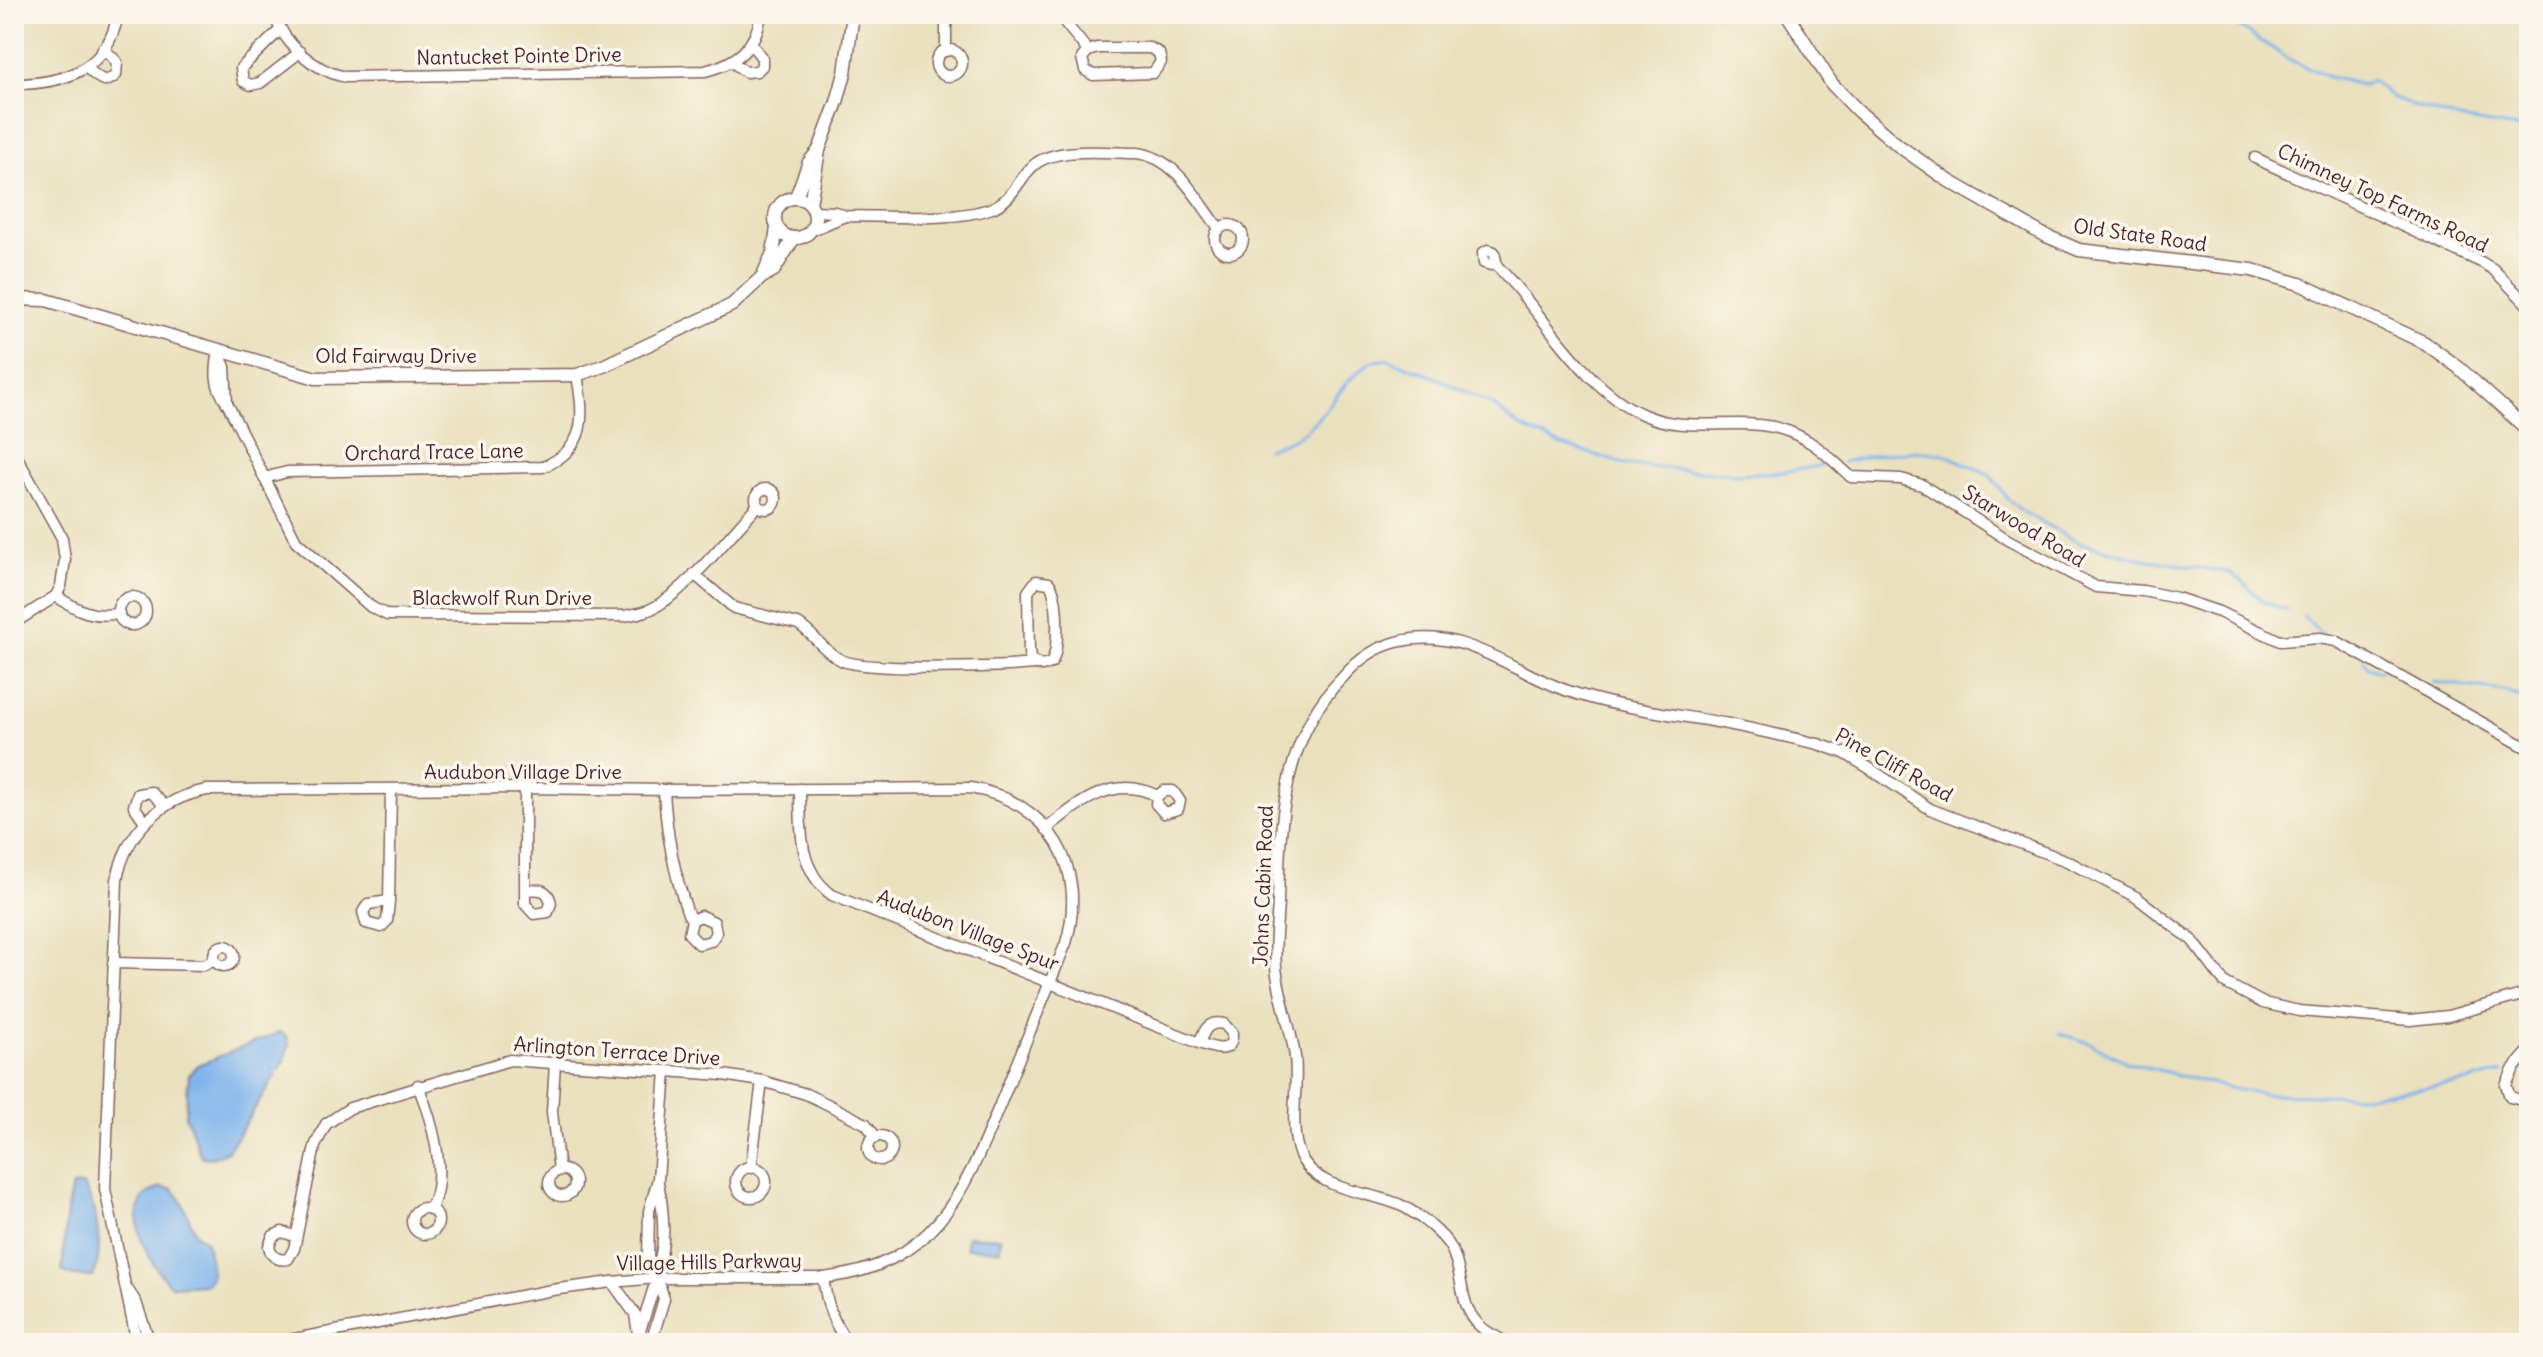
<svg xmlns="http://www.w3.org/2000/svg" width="2543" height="1357" font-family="Delius,sans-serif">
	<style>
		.water { fill: #7eb3ec; stroke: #64698c; stroke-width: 2 }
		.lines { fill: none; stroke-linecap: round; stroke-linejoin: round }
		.stream { stroke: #7eb3ec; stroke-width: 3 }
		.minor-casing { stroke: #82635e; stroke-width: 13 }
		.tertiary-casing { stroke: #82635e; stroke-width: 15 }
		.minor { stroke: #fff; stroke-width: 10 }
		.tertiary { stroke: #fff; stroke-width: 12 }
		.labels { text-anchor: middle; stroke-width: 7; stroke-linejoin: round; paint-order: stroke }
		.street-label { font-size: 20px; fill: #4a1f2b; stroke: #fbf7ec }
	</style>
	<rect width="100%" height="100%" fill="#fbf7ec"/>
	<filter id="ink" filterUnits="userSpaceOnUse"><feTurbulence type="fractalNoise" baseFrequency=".0125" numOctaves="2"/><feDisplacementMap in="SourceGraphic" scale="16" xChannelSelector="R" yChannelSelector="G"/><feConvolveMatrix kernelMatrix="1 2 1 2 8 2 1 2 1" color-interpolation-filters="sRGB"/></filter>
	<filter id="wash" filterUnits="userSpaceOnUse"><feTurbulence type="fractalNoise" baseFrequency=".006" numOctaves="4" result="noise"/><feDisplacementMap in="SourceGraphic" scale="32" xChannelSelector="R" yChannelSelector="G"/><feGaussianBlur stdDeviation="1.8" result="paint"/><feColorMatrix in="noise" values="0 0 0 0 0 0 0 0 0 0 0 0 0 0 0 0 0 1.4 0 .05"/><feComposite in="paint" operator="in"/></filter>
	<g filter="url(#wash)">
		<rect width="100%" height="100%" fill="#e9e0bd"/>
		<!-- water -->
		<g class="water">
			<path d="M280,1032L287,1037L289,1045L284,1062L228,1151L212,1158L202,1157C193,1144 195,1130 185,1117L189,1075L198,1065Z"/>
			<path d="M83,1185C98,1208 104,1252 93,1277L74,1276L62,1271L67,1210L72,1186Z"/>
			<path d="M161,1187L172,1189L180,1198L196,1234L205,1240L208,1247L212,1274L207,1284L171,1286C152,1268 125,1222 144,1197C148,1192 155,1190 161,1187Z"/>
			<polygon points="967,1236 1001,1238 1000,1250 966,1248"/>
		</g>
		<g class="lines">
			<!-- stream -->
			<g class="stream">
				<polyline points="2203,14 2236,25 2292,61 2329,77 2363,85 2371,80 2392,97 2413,106 2459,119 2529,130"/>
				<polyline points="1267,449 1294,439 1305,431 1325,411 1348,381 1370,362 1388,359 1432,376 1493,405 1520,427 1562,445 1628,465 1736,474 1784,472 1829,464"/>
				<polyline points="1843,462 1873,455 1917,451 1943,454 1989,474 2009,500 2022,511 2079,543 2143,559 2228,572 2242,581 2264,602 2287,610"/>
				<polyline points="2303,616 2323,635"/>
				<polyline points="2364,661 2368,667 2380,671"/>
				<polyline points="2434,682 2503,691 2529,700"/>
				<polyline points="2060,1033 2092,1044 2126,1062 2238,1090 2266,1094 2367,1096 2468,1082 2503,1072"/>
			</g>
		</g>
	</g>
	<g filter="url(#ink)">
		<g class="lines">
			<defs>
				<g id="minor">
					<path d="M274,14C284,44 313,70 345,77L705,71C737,63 756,48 761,14"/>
					<polyline points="1058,14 1088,51"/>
					<polyline points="280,30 241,68 243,81 251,85 260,83 300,52"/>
					<polygon points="1097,48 1150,48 1159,53 1161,62 1153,73 1093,75 1085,70 1082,58 1088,51"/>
					<circle cx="949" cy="63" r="13"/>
					<polyline points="946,51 946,25 950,14"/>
					<polyline points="732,62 746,72 757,71 762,66 762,58 752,45"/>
					<path d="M87,68C97,77 105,86 116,75L117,62L103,48"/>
					<path d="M14,84C64,84 108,70 118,14"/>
					<polyline points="2255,158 2481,262 2493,269 2529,306"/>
					<path d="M814,211L835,212L845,216C887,216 954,222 992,208C1014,199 1018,179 1034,165C1056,146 1109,153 1137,153C1176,157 1197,200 1219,228"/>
					<circle cx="1229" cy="239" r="14"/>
					<polyline points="810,231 845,216"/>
					<path d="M1495,262L1491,265L1484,263L1483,253L1488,250L1494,252L1497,266C1542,311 1582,387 1642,414C1687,435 1735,416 1781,429C1812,438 1829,457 1851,477L1901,479L1922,485L2008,540L2096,587L2143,591L2177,598L2219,612L2280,641L2320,638L2336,641L2529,749"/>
					<path d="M219,351C215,372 214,385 227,403L296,541L371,607L387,615L624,616C635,614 645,613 655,607C690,587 729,536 758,505"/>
					<polyline points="219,353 225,367 227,403"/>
					<polyline points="14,452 62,538 65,560 61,586 56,596 14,623"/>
					<path d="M264,478L287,472L543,467C588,448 584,416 577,375"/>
					<circle cx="766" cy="499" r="10"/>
					<path d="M694,574L734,608L798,624C814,634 823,651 841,660C864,672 1003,667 1035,664"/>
					<path d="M1036,581L1049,583C1059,594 1060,651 1051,663L1042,666L1031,661L1029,653L1028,592Z"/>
					<path d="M56,596C77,610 94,619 119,613"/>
					<circle cx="132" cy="611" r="14"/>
					<path d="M525,788V904L534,914L548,912L551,903C548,888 539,889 526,890"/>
					<path d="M800,789C801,828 797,869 832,895L1199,1043C1213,1048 1233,1056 1232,1033L1224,1024C1208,1020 1204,1031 1199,1043"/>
					<path d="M664,790C666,833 674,873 688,914L692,920L689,934L699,944L711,941L716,933L714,922L701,916L692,920"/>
					<polyline points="145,822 134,806 138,794 151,792 164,805"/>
					<path d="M1046,829C1077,804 1115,773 1157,796L1156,804L1164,813L1178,809L1180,801L1173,791H1164L1157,796"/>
					<polyline points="389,901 368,904 363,912 366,923 381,927 387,921 389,901 391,791"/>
					<circle cx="224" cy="956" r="10"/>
					<polyline points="113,963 204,965 214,960"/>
					<polyline points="2529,1051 2514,1068 2506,1085 2510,1097 2529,1102"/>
					<polyline points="555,1063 552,1112 559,1170"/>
					<path d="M418,1085C432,1121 448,1172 431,1208"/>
					<circle cx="880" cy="1148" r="12"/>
					<circle cx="751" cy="1182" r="15"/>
					<polyline points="751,1168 762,1081"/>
					<circle cx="562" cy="1183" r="13"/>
					<circle cx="425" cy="1221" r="13"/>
					<path d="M295,1236L282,1232L273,1236L269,1246C271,1257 278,1261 288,1259L294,1249L315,1146L326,1124L350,1108L510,1060L723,1075L762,1081L806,1094L827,1104L866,1124L876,1137"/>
					<path d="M655,1270C668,1250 663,1206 658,1183"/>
					<path d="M823,1278C827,1304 832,1322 848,1343"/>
					<polyline points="612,1282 635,1314 638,1334"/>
					<polyline points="128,1290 136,1302 150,1343"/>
					<path d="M137,1343L105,1189L117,880C125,833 161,798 207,790L525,788L664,790L971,788C1050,802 1088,867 1066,943C1046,992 1026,1041 1006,1090C966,1186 941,1265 823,1278H657L612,1282L552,1290L273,1343"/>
					<polyline points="636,1343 657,1278"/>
					<polyline points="648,1343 653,1336 664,1299 655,1270 648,1258 649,1211 658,1179 666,1071"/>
					<path d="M1508,1343C1499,1338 1487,1333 1480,1326C1458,1306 1464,1273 1451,1248C1446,1239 1436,1230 1429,1224C1419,1216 1407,1207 1395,1203C1364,1191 1316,1190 1300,1155C1288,1128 1299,1086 1295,1057C1291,1027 1279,997 1276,967C1274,946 1277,923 1278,902C1280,821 1282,738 1343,677C1357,661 1376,647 1397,642C1463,625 1510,671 1568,691C1620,709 1675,714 1728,724C1758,730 1788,737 1818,744L1844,753L1869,768L1930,809L2067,861L2136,897L2192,940L2225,983L2263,1003L2299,1011L2410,1020L2448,1016L2529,993"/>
				</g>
				<g id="tertiary">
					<polyline points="1787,14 1832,84 1858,111 1899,146 1949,181 2042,234 2079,250 2252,270 2300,284 2425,343 2458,367 2529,431"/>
					<polyline points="796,197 809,162 819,150"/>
					<circle cx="795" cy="218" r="20"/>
					<polyline points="810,204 819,150 837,102 845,73 853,14"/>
					<polyline points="762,277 773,253 777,228"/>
					<polyline points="14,299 46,300 316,378 577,375 603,366 732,305 762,277 774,270 794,238"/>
				</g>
			</defs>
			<!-- minor casing -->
			<use href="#minor" class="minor-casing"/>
			<!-- tertiary casing -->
			<use href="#tertiary" class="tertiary-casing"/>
			<!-- minor -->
			<use href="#minor" class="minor"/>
			<!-- tertiary -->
			<use href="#tertiary" class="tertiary"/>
		</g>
	</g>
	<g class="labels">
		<!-- street labels -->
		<g class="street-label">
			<text transform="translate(519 56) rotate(-1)" y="7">Nantucket Pointe Drive</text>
			<text transform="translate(2383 198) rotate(25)" y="7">Chimney Top Farms Road</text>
			<text transform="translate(2140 235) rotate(8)" y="7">Old State Road</text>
			<text x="396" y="363">Old Fairway Drive</text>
			<text transform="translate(434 452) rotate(-1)" y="7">Orchard Trace Lane</text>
			<text transform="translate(2024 526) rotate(31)" y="7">Starwood Road</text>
			<text x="502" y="605">Blackwolf Run Drive</text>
			<text transform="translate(1894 765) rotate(29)" y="7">Pine Cliff Road</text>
			<text x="523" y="779">Audubon Village Drive</text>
			<text transform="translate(1263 886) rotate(-88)" y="7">Johns Cabin Road</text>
			<text transform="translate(968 930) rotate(21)" y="7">Audubon Village Spur</text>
			<text transform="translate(617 1051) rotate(4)" y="7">Arlington Terrace Drive</text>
			<text transform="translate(709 1262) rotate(-1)" y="7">Village Hills Parkway</text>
		</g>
	</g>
	<!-- margin -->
	<rect width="2543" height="1357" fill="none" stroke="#fbf7ec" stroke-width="48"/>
</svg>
